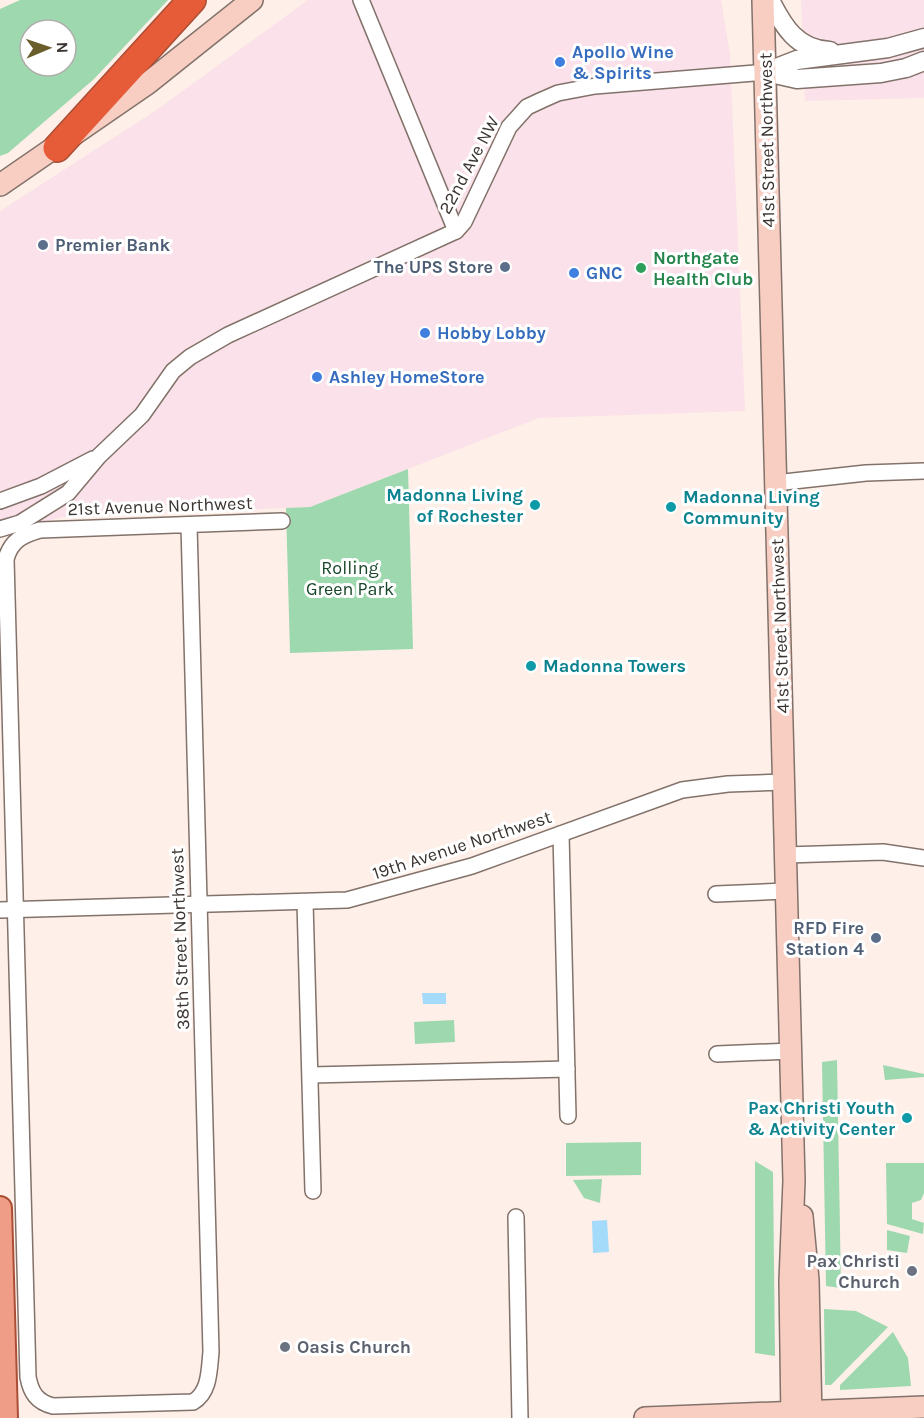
<svg xmlns="http://www.w3.org/2000/svg" width="924" height="1418" font-family="Karla,sans-serif">
	<style>
		.commercial { fill: #fbe1e9 }
		.green { fill: #9dd8ae; fill-rule: evenodd }
		.water { fill: #a4dbfa }
		.lines { fill: none; stroke-linecap: round; stroke-linejoin: round }
		.minor-casing { stroke: #82726a; stroke-width: 18 }
		.tertiary-casing { stroke: #82726a; stroke-width: 21 }
		.secondary-casing { stroke: #82726a; stroke-width: 24 }
		.primary-casing { stroke: #aa4e35; stroke-width: 26 }
		.motorway-casing { stroke: #aa4e35; stroke-width: 30 }
		.minor { stroke: #fff; stroke-width: 15 }
		.tertiary { stroke: #fff; stroke-width: 18 }
		.secondary { stroke: #f8cec3; stroke-width: 21 }
		.primary { stroke: #f09d88; stroke-width: 22 }
		.motorway { stroke: #e65c38; stroke-width: 27 }
		.shop-dot { fill: #3f7fe0; stroke: #fff; stroke-width: 2 }
		.service-dot { fill: #5c6f8a; stroke: #fff; stroke-width: 2 }
		.leisure-dot { fill: #2e9e5b; stroke: #fff; stroke-width: 2 }
		.culture-dot { fill: #0f9aa8; stroke: #fff; stroke-width: 2 }
		.worship-dot { fill: #6b7280; stroke: #fff; stroke-width: 2 }
		.labels { text-anchor: middle; stroke-width: 6; stroke-linejoin: round; paint-order: stroke }
		.shop-label { font-size: 18px; font-weight: bold; fill: #366cbe; stroke: #fff; text-anchor: start }
		.street-label { font-size: 18px; fill: #3b3430; stroke: #fff }
		.service-label { font-size: 18px; font-weight: bold; fill: #4e5e75; stroke: #fff; text-anchor: end }
		.leisure-label { font-size: 18px; font-weight: bold; fill: #27864d; stroke: #fff; text-anchor: start }
		.culture-label { font-size: 18px; font-weight: bold; fill: #0d838f; stroke: #fff; text-anchor: end }
		.park-label { font-size: 18px; fill: #174528; stroke: #fff }
		.worship-label { font-size: 18px; font-weight: bold; fill: #5b616d; stroke: #fff; text-anchor: end }
	</style>
	<rect width="100%" height="100%" fill="#feefe8"/>
	<!-- commercial -->
	<g class="commercial">
		<polygon points="308,0 721,0 730,54 745,411 539,418 310,507 62,517 0,535 0,211 155,111"/>
		<polygon points="801,0 924,0 924,98 805,101"/>
	</g>
	<!-- green -->
	<g class="green">
		<path d="M20,0H168L94,79L8,153L0,156V9ZM30,30H66V66H30Z"/>
		<polygon points="408,469 413,649 290,653 286,508 310,507"/>
		<polygon points="454,1020 455,1042 415,1044 414,1022"/>
		<polygon points="837,1060 841,1288 826,1286 822,1062"/>
		<polygon points="883,1065 924,1074 924,1077 885,1080"/>
		<polygon points="641,1142 641,1175 566,1176 566,1143"/>
		<polygon points="755,1161 773,1172 775,1356 755,1353"/>
		<polygon points="886,1163 924,1163 924,1193 921,1200 912,1203 912,1219 924,1223 923,1234 887,1224"/>
		<polygon points="602,1179 600,1203 584,1198 573,1180"/>
		<polygon points="887,1230 910,1236 907,1253 887,1250"/>
		<polygon points="824,1309 856,1311 888,1327 831,1385 825,1385"/>
		<polygon points="893,1332 908,1358 911,1386 840,1390 840,1385"/>
	</g>
	<!-- water -->
	<g class="water">
		<polygon points="422,993 446,993 446,1004 423,1004"/>
		<polygon points="607,1220 609,1252 593,1253 592,1221"/>
	</g>
	<g class="lines">
		<defs>
			<g id="minor">
				<polyline points="361,0 456,231"/>
				<polyline points="775,483 866,473 924,471"/>
				<polyline points="0,501 41,486 93,459"/>
				<path d="M189,525L211,1352C209,1370 210,1392 193,1402L53,1406C37,1402 31,1393 28,1377L6,559C11,541 22,535 40,530L282,521"/>
				<polyline points="0,529 20,523 68,493 99,456 142,415 173,371 190,357 228,335 456,231 464,222 509,127 527,107 542,100 558,93 595,86 766,72"/>
				<polyline points="561,834 568,1116"/>
				<polyline points="786,855 883,852 924,858"/>
				<polyline points="716,894 786,891"/>
				<polyline points="305,902 313,1191"/>
				<polyline points="0,910 347,900 472,866 682,790 728,784 784,782"/>
				<polyline points="717,1054 791,1051"/>
				<polyline points="311,1075 567,1069"/>
				<polyline points="516,1217 520,1418"/>
			</g>
			<g id="tertiary">
				<path d="M770,0C783,26 797,50 830,51"/>
				<polyline points="766,72 797,60 888,48 924,38"/>
				<polyline points="766,72 797,79 881,73 906,68 924,61"/>
			</g>
			<g id="secondary">
				<polyline points="763,0 794,1181 790,1281 792,1418"/>
				<polyline points="0,185 148,83 252,0"/>
				<polyline points="802,1216 808,1280 811,1418"/>
				<polyline points="645,1418 924,1407"/>
			</g>
			<polyline id="primary" points="0,1208 6,1418"/>
			<polyline id="motorway" points="57,148 192,0"/>
		</defs>
		<!-- minor casing -->
		<use href="#minor" class="minor-casing"/>
		<!-- tertiary casing -->
		<use href="#tertiary" class="tertiary-casing"/>
		<!-- secondary casing -->
		<use href="#secondary" class="secondary-casing"/>
		<!-- primary casing -->
		<use href="#primary" class="primary-casing"/>
		<!-- motorway casing -->
		<use href="#motorway" class="motorway-casing"/>
		<!-- minor -->
		<use href="#minor" class="minor"/>
		<!-- tertiary -->
		<use href="#tertiary" class="tertiary"/>
		<!-- secondary -->
		<use href="#secondary" class="secondary"/>
		<!-- primary -->
		<use href="#primary" class="primary"/>
		<!-- motorway -->
		<use href="#motorway" class="motorway"/>
	</g>
	<!-- markers -->
	<g class="shop-dot">
		<circle cx="560" cy="62" r="6"/>
		<circle cx="574" cy="273" r="6"/>
		<circle cx="425" cy="333" r="6"/>
		<circle cx="317" cy="377" r="6"/>
	</g>
	<g class="service-dot">
		<circle cx="43" cy="245" r="6"/>
		<circle cx="505" cy="267" r="6"/>
		<circle cx="876" cy="938" r="6"/>
	</g>
	<circle class="leisure-dot" cx="641" cy="268" r="6"/>
	<g class="culture-dot">
		<circle cx="535" cy="505" r="6"/>
		<circle cx="671" cy="507" r="6"/>
		<circle cx="531" cy="666" r="6"/>
		<circle cx="907" cy="1118" r="6"/>
	</g>
	<g class="worship-dot">
		<circle cx="912" cy="1271" r="6"/>
		<circle cx="285" cy="1347" r="6"/>
	</g>
	<g class="labels">
		<!-- shop labels -->
		<g class="shop-label">
			<text x="572" y="58">Apollo Wine<tspan x="572" dy="21">&amp; Spirits</tspan></text>
			<text x="586" y="279">GNC</text>
			<text x="437" y="339">Hobby Lobby</text>
			<text x="329" y="383">Ashley HomeStore</text>
		</g>
		<!-- street labels -->
		<g class="street-label">
			<text transform="translate(767 140) rotate(-91)" y="6">41st Street Northwest</text>
			<text transform="translate(469 165) rotate(-62)" y="6">22nd Ave NW</text>
			<text transform="translate(160 506) rotate(-2)" y="6">21st Avenue Northwest</text>
			<text transform="translate(780 626) rotate(-92)" y="6">41st Street Northwest</text>
			<text transform="translate(462 845) rotate(-18)" y="6">19th Avenue Northwest</text>
			<text transform="translate(180 939) rotate(-92)" y="6">38th Street Northwest</text>
		</g>
		<!-- service labels -->
		<g class="service-label">
			<text x="55" y="251" text-anchor="start">Premier Bank</text>
			<text x="493" y="273">The UPS Store</text>
			<text x="864" y="934">RFD Fire<tspan x="864" dy="21">Station 4</tspan></text>
		</g>
		<!-- leisure labels -->
		<g class="leisure-label">
			<text x="653" y="264">Northgate<tspan x="653" dy="21">Health Club</tspan></text>
		</g>
		<!-- culture labels -->
		<g class="culture-label">
			<text x="523" y="501">Madonna Living<tspan x="523" dy="21">of Rochester</tspan></text>
			<text x="683" y="503" text-anchor="start">Madonna Living<tspan x="683" dy="21">Community</tspan></text>
			<text x="543" y="672" text-anchor="start">Madonna Towers</text>
			<text x="895" y="1114">Pax Christi Youth<tspan x="895" dy="21">&amp; Activity Center</tspan></text>
		</g>
		<!-- park labels -->
		<g class="park-label">
			<text x="350" y="574">Rolling<tspan x="350" dy="21">Green Park</tspan></text>
		</g>
		<!-- worship labels -->
		<g class="worship-label">
			<text x="900" y="1267">Pax Christi<tspan x="900" dy="21">Church</tspan></text>
			<text x="297" y="1353" text-anchor="start">Oasis Church</text>
		</g>
	</g>
	<!-- north arrow -->
	<g transform="translate(48 48) rotate(88)"><circle r="28" fill="#ffffff" stroke="#b1aeac" stroke-width="1.5"/>
	<path d="M0-4.5L10 22L0 15L-10 22Z" fill="#6a5f2c"/>
	<text y="-9" font-size="16" font-weight="bold" text-anchor="middle" fill="#3b3430">N</text>
	</g>
</svg>
